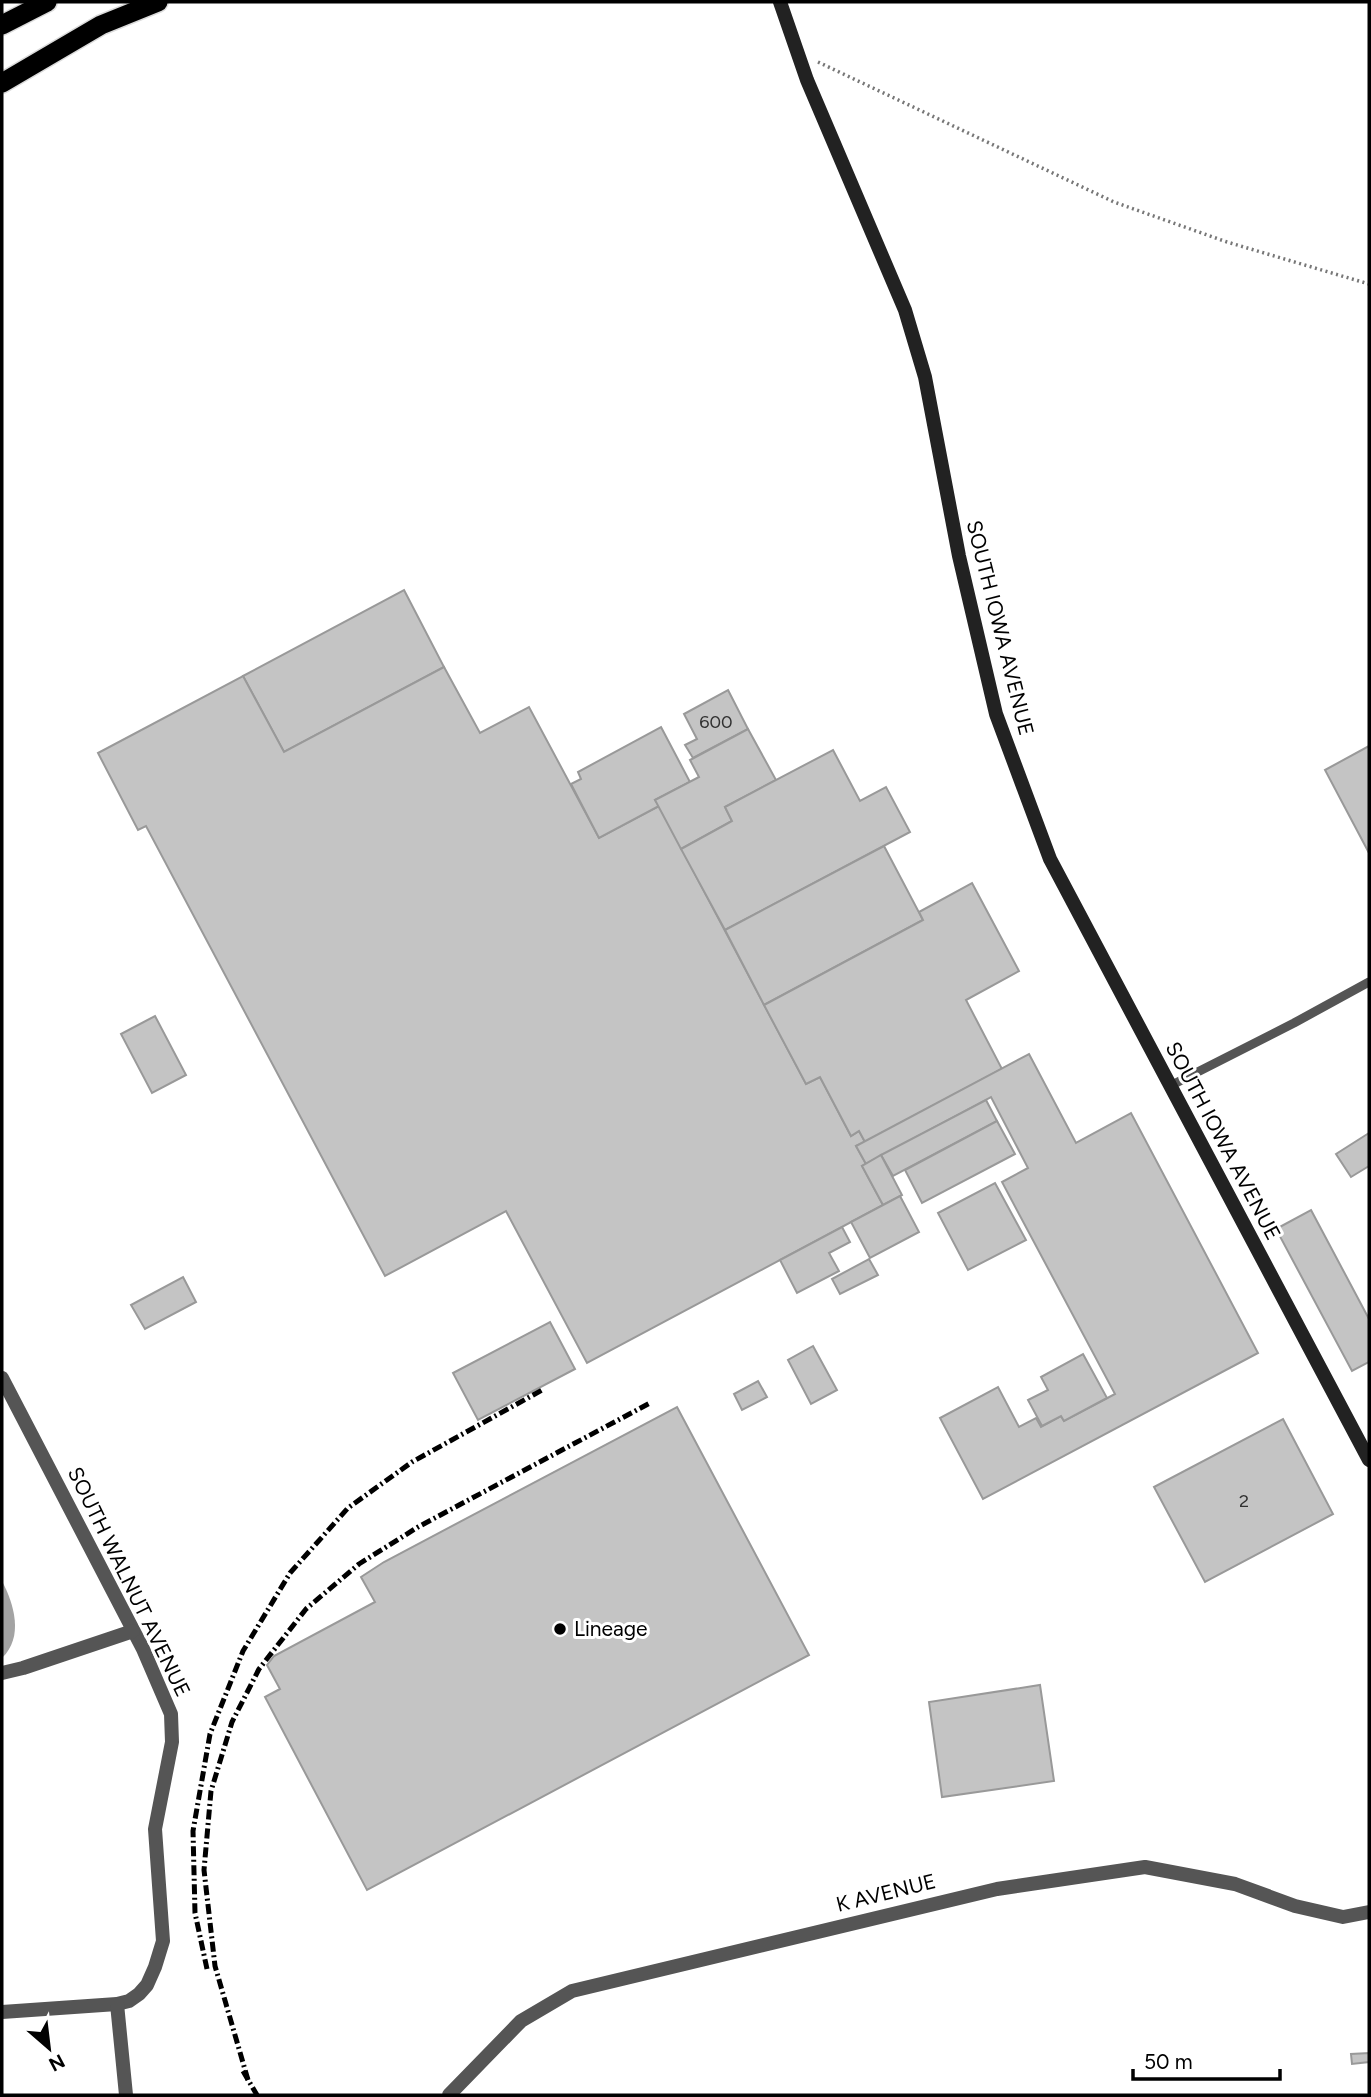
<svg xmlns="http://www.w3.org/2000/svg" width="1371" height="2097" font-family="Figtree,sans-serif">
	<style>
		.water { fill: #a3a3a3 }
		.building { fill: #c4c4c4; stroke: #999; stroke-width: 2 }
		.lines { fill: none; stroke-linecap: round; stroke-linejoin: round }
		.trunk-casing { stroke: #dbdbdb; stroke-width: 22 }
		.path { stroke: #777; stroke-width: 3.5; stroke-dasharray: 2 3.5; stroke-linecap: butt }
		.service { stroke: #555; stroke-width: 9 }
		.minor { stroke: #555; stroke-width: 14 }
		.secondary { stroke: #222; stroke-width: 14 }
		.trunk { stroke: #000; stroke-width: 19 }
		.rail { stroke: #000; stroke-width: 5; stroke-dasharray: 10 3.5 2 3.5; stroke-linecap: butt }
		.poi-dot { fill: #000; stroke: #fff; stroke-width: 2.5 }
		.labels { text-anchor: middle; stroke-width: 6; stroke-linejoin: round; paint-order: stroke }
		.number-label { font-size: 18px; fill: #313131 }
		.street-label { font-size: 21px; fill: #000; stroke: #fff }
		.poi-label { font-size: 21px; fill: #000; stroke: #fff; text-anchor: start }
	</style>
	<rect width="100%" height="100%" fill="#fff"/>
	<!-- water -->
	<path class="water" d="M2,1581C14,1604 24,1637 2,1658Z"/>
	<!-- building -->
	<g class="building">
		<polygon points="404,590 444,667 284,752 243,676"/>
		<polygon points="444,667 480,733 529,707 599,838 659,806 806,1084 820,1077 851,1136 859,1131 865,1142 856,1146 866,1164 862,1166 883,1205 587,1363 506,1211 385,1276 146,826 138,830 98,753 243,676 284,752"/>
		<polygon points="728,690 748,729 693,758 685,745 697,739 684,714"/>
		<polygon points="661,727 690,782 655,800 659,806 599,838 571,784 581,779 578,772"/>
		<polygon points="748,729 776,780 725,807 732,821 681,849 655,800 699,777 690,760"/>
		<polygon points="1369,746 1369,853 1325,770"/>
		<polygon points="833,750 860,801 886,787 910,832 725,930 681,849 732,821 725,807"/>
		<polygon points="884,846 923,920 764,1005 725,930"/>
		<polygon points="972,883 1019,971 966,1000 1002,1069 865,1142 859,1131 851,1136 820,1077 806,1084 764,1005 923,920 919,912"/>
		<polygon points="155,1016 186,1075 152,1093 121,1034"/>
		<polygon points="1029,1054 1076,1143 1131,1113 1258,1353 983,1499 940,1418 998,1387 1019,1427 1036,1418 1041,1427 1061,1416 1064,1421 1115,1394 1002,1182 1028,1168 991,1097 866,1164 856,1146"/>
		<polygon points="986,1100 997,1121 893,1176 881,1155"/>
		<polygon points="997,1121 1015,1154 922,1203 905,1170"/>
		<polygon points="1369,1133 1369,1166 1351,1177 1336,1154"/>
		<polygon points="881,1155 902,1195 883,1205 862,1166"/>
		<polygon points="995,1183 1026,1240 968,1270 938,1213"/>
		<polygon points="900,1196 919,1232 870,1258 851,1222"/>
		<polygon points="1311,1210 1369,1319 1369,1362 1352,1371 1276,1229"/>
		<polygon points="842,1227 850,1242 829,1253 839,1271 797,1293 780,1260"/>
		<polygon points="869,1259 878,1275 840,1294 832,1279"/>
		<polygon points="183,1277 196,1302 145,1329 131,1305"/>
		<polygon points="550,1322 575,1369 478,1420 453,1373"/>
		<polygon points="813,1346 837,1390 811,1404 788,1360"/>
		<polygon points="1083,1354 1107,1398 1064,1421 1061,1416 1042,1426 1028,1400 1048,1390 1041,1377"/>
		<polygon points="758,1381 767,1397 742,1410 734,1394"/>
		<polygon points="677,1407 809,1655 367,1890 265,1697 280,1689 267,1665 274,1656 375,1602 361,1577 384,1562"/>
		<polygon points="1283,1419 1333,1514 1205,1582 1154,1487"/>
		<polygon points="1040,1685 1054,1781 942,1797 929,1702"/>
		<polygon points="1369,2053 1369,2062 1352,2064 1351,2054"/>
	</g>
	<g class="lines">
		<defs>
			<g id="trunk">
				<polyline points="2,25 47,2"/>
				<polyline points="2,83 101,25 158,2"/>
			</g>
		</defs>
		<!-- trunk casing -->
		<use href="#trunk" class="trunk-casing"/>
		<!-- path -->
		<polyline class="path" points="818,62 1114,202 1227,242 1369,284"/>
		<!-- service -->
		<polyline class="service" points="1170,1086 1294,1023 1369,982"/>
		<!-- minor -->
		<g class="minor">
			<polyline points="2,1378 143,1649 171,1714 172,1742 155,1829 163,1941 155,1967 147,1985 139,1994 129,2001 117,2004 2,2012"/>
			<polyline points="2,1673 23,1668 133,1631"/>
			<polyline points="117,2004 126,2095"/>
			<polyline points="449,2095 521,2021 572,1991 997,1889 1145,1867 1235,1884 1295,1906 1343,1917 1369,1912"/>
		</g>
		<!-- secondary -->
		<polyline class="secondary" points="780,2 807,80 905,310 925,377 959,556 996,714 1050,859 1369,1460"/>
		<!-- trunk -->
		<use href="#trunk" class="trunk"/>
		<!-- rail -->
		<g class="rail">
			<polyline points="207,1969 195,1913 193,1831 210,1734 243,1651 290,1573 348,1508 412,1462 544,1389"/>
			<polyline points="243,2071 257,2095"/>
			<polyline points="248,2080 215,1966 204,1870 211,1791 232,1722 259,1669 306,1609 359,1564 418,1527 650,1403"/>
		</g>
	</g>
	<!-- markers -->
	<circle class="poi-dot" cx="560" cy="1629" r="7"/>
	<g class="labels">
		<!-- number labels -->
		<g class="number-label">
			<text x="716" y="728">600</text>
			<text x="1244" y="1507">2</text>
		</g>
		<!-- street labels -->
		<g class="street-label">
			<text transform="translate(1000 628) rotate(76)" y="7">SOUTH IOWA AVENUE</text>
			<text transform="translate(1223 1141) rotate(62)" y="7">SOUTH IOWA AVENUE</text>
			<text transform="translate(129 1582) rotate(64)" y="7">SOUTH WALNUT AVENUE</text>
			<text transform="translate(886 1893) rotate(-14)" y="7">K AVENUE</text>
		</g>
		<!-- poi labels -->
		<g class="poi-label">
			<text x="574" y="1636">Lineage</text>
		</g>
	</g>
	<!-- border -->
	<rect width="1371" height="2097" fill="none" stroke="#000000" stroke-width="7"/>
	<!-- north arrow -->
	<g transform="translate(49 2048) rotate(152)" stroke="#ffffff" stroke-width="5" paint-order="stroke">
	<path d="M0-5L12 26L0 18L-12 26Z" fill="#000000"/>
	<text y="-10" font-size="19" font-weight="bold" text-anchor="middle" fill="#000000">N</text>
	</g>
	<!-- scale -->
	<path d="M1133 2069v10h147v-10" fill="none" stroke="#000000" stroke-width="3.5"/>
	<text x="1144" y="2069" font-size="21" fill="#000000" stroke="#ffffff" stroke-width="5" paint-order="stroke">50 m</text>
</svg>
